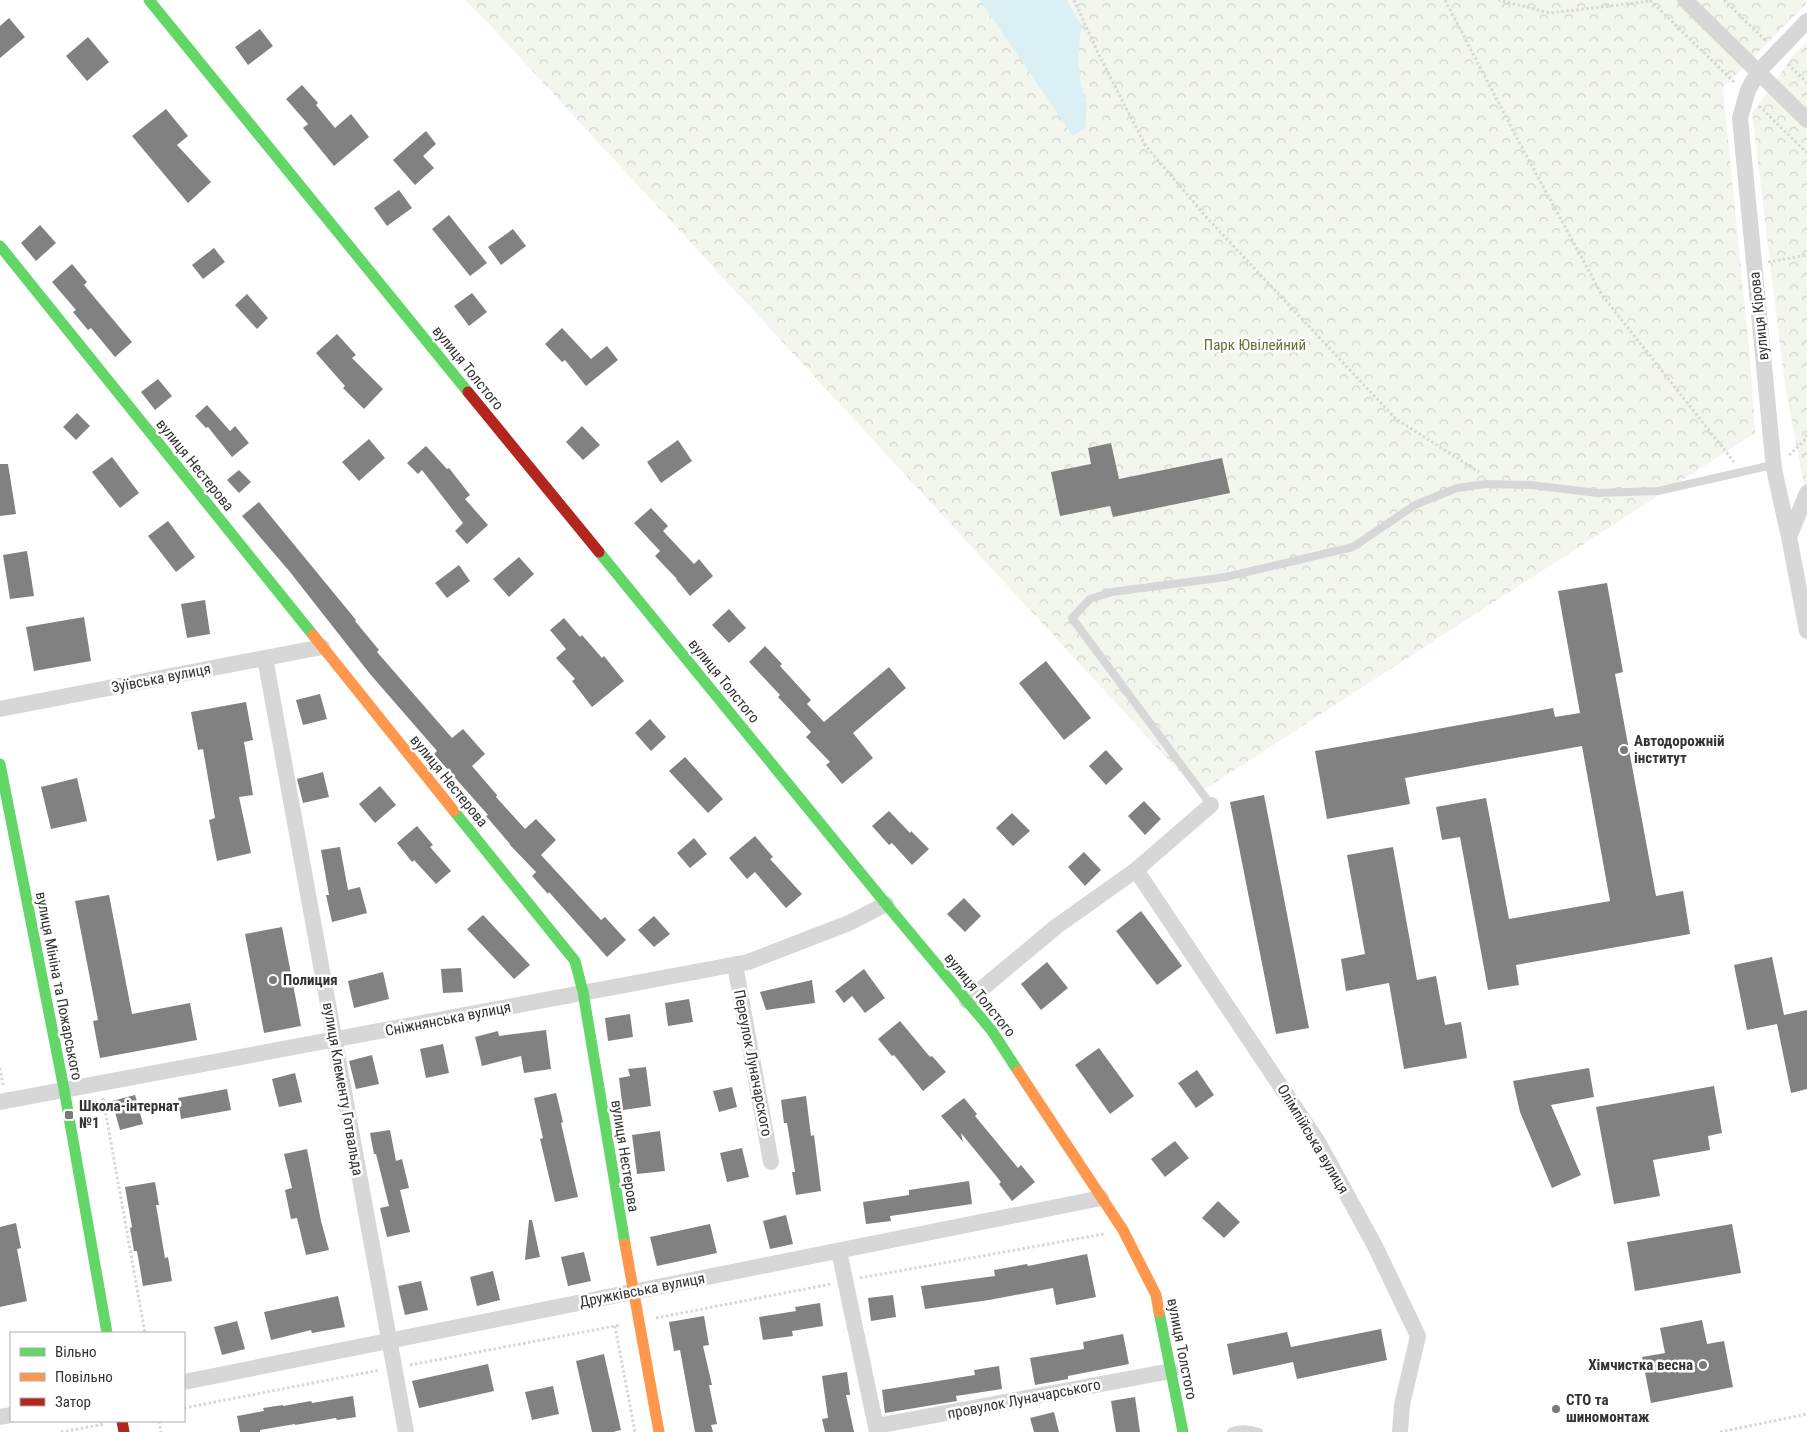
<svg xmlns="http://www.w3.org/2000/svg" width="1807" height="1432" font-family="'Roboto Condensed',sans-serif">
	<style>
		.park { fill: url(#park-crowns) }
		.water { fill: #dbf0f4 }
		.building { fill: #818181 }
		.lines { fill: none; stroke-linecap: round; stroke-linejoin: round }
		.path { stroke: #d7d7d7; stroke-width: 3; stroke-dasharray: 2.5 2.5; stroke-linecap: butt }
		.lane { stroke: #d7d7d7; stroke-width: 8 }
		.street { stroke: #d7d7d7; stroke-width: 16 }
		.fast { stroke: #63d668; stroke-width: 11 }
		.slow { stroke: #ff974d; stroke-width: 11 }
		.jam { stroke: #b3261e; stroke-width: 11 }
		.poi-dot { fill: #7a7a7a; stroke: #fff; stroke-width: 2 }
		.labels { text-anchor: middle; stroke-width: 5; stroke-linejoin: round; paint-order: stroke }
		.street-label { font-size: 15px; fill: #333; stroke: #fff }
		.park-label { font-size: 15px; fill: #60733b; stroke: #fff }
		.poi-label { font-size: 15px; font-weight: bold; fill: #333; stroke: #fff; text-anchor: start }
	</style>
	<defs>
		<pattern id="park-crowns" width="20" height="18" patternUnits="userSpaceOnUse" patternTransform="scale(1.25)"><rect width="20" height="18" fill="#f3f6ed"/><path d="M2 6a3 3 0 1 1 6 0M12 15a3 3 0 1 1 6 0" fill="none" stroke="#d1d3cc"/></pattern>
	</defs>
	<rect width="100%" height="100%" fill="#fff"/>
	<!-- park -->
	<g class="park">
		<polygon points="465,0 1807,0 1807,3 1723,88 1751,369 1755,433 1199,793 488,23"/>
		<polygon points="1807,42 1807,501 1785,386 1752,113 1795,53"/>
	</g>
	<!-- water -->
	<polygon class="water" points="980,0 1067,0 1081,25 1078,59 1081,86 1087,104 1085,128 1073,136"/>
	<!-- building -->
	<g class="building">
		<polygon points="9,18 25,37 0,58 0,26"/>
		<polygon points="260,29 273,46 248,65 235,47"/>
		<polygon points="88,37 109,62 87,81 66,56"/>
		<polygon points="302,85 318,103 316,105 335,128 351,114 369,137 334,166 303,128 308,124 286,99"/>
		<polygon points="166,109 188,136 177,145 211,182 188,203 132,136"/>
		<polygon points="426,131 436,144 423,156 434,168 415,185 393,160"/>
		<polygon points="399,190 412,208 387,226 374,208"/>
		<polygon points="449,215 487,263 470,276 432,229"/>
		<polygon points="40,225 56,243 36,261 21,243"/>
		<polygon points="513,229 526,246 501,265 488,247"/>
		<polygon points="214,248 225,262 203,279 192,265"/>
		<polygon points="72,264 87,282 84,285 132,342 115,357 91,328 88,330 73,312 76,310 52,282"/>
		<polygon points="472,293 487,312 469,326 454,306"/>
		<polygon points="247,294 268,318 257,329 235,305"/>
		<polygon points="562,328 591,359 607,346 618,360 586,386 565,360 562,362 545,344"/>
		<polygon points="337,334 356,355 352,358 383,389 364,409 343,388 345,386 316,353"/>
		<polygon points="158,379 172,396 155,410 141,392"/>
		<polygon points="207,405 230,431 235,426 249,443 232,457 208,427 206,428 195,416"/>
		<polygon points="77,413 90,426 76,440 63,427"/>
		<polygon points="582,426 600,445 583,460 566,442"/>
		<polygon points="369,439 385,458 359,481 342,462"/>
		<polygon points="678,440 692,461 661,483 647,462"/>
		<polygon points="1111,443 1119,479 1222,458 1230,493 1113,517 1110,506 1060,516 1051,472 1091,464 1088,448"/>
		<polygon points="426,446 447,469 449,468 470,495 465,499 488,525 467,544 455,531 463,523 422,470 418,474 407,463"/>
		<polygon points="112,457 139,493 120,508 92,472"/>
		<polygon points="0,464 8,464 16,514 0,516"/>
		<polygon points="239,470 251,482 239,493 227,480"/>
		<polygon points="259,502 356,620 355,621 379,650 377,652 452,738 463,729 485,754 472,766 497,795 496,797 525,829 536,819 556,840 541,855 601,920 605,917 626,940 607,957 549,892 548,894 532,876 536,872 510,845 510,844 486,816 488,815 434,754 437,751 370,674 290,572 242,516"/>
		<polygon points="651,508 668,526 663,531 694,564 699,559 713,576 690,596 676,579 677,579 655,556 660,551 634,523"/>
		<polygon points="168,521 195,557 176,572 148,536"/>
		<polygon points="27,551 34,596 10,599 3,555"/>
		<polygon points="519,557 534,574 509,597 493,579"/>
		<polygon points="459,565 470,581 447,598 435,583"/>
		<polygon points="1607,583 1623,672 1615,674 1656,896 1683,891 1690,934 1516,965 1519,985 1488,990 1460,837 1442,840 1436,807 1486,798 1509,919 1610,901 1582,746 1405,778 1410,804 1327,819 1315,751 1553,708 1555,717 1580,713 1558,591"/>
		<polygon points="205,600 210,634 187,638 181,604"/>
		<polygon points="729,609 746,628 729,643 712,625"/>
		<polygon points="84,617 91,661 34,671 26,627"/>
		<polygon points="564,618 580,637 582,635 602,658 604,656 624,681 592,707 572,681 575,679 556,658 566,649 550,630"/>
		<polygon points="765,646 782,664 780,666 811,700 807,704 824,722 889,667 906,688 853,733 873,758 842,784 826,765 830,762 806,737 811,732 778,697 780,695 749,662"/>
		<polygon points="1046,661 1091,718 1064,740 1019,683"/>
		<polygon points="320,694 327,719 303,725 296,700"/>
		<polygon points="246,702 253,740 244,742 253,795 239,797 251,853 217,861 209,820 215,818 203,749 198,750 191,712"/>
		<polygon points="650,719 666,737 651,751 635,733"/>
		<polygon points="1106,750 1123,769 1106,785 1089,766"/>
		<polygon points="685,757 723,799 708,813 669,771"/>
		<polygon points="323,772 329,797 303,803 297,779"/>
		<polygon points="77,778 87,821 51,829 41,787"/>
		<polygon points="380,786 396,805 375,823 359,804"/>
		<polygon points="1264,795 1309,1028 1276,1034 1230,802"/>
		<polygon points="1144,801 1161,819 1145,835 1128,816"/>
		<polygon points="889,811 910,833 911,831 929,849 912,865 892,843 889,845 872,826"/>
		<polygon points="1012,813 1030,831 1013,846 996,828"/>
		<polygon points="417,826 433,845 430,847 451,871 436,884 414,860 412,862 397,843"/>
		<polygon points="755,836 773,857 770,859 802,894 786,908 755,872 747,879 729,858"/>
		<polygon points="694,838 707,854 690,868 677,853"/>
		<polygon points="340,847 348,890 360,887 367,913 332,922 326,895 329,895 321,850"/>
		<polygon points="1393,847 1417,980 1436,976 1445,1025 1461,1022 1467,1058 1404,1069 1389,983 1346,991 1341,959 1365,954 1347,855"/>
		<polygon points="1084,852 1101,870 1085,886 1068,867"/>
		<polygon points="109,895 132,1014 190,1003 197,1040 100,1058 93,1021 98,1020 75,901"/>
		<polygon points="964,898 981,916 965,932 947,914"/>
		<polygon points="1141,911 1182,966 1157,985 1116,931"/>
		<polygon points="483,915 530,965 514,979 467,929"/>
		<polygon points="654,916 670,934 654,947 638,930"/>
		<polygon points="282,927 301,1026 264,1033 245,934"/>
		<polygon points="1772,957 1784,1015 1807,1010 1807,1089 1791,1093 1777,1024 1747,1030 1734,965"/>
		<polygon points="1047,962 1068,988 1041,1010 1021,984"/>
		<polygon points="461,968 463,992 443,993 441,969"/>
		<polygon points="864,969 885,998 865,1013 852,996 844,1003 835,991"/>
		<polygon points="383,972 389,999 354,1008 348,981"/>
		<polygon points="812,980 815,1003 766,1010 760,992"/>
		<polygon points="689,999 693,1022 668,1026 665,1003"/>
		<polygon points="630,1014 633,1037 608,1041 605,1018"/>
		<polygon points="900,1021 930,1057 932,1056 946,1072 923,1091 894,1055 892,1056 878,1039"/>
		<polygon points="546,1030 551,1069 524,1073 521,1056 482,1066 475,1037 498,1031 499,1036"/>
		<polygon points="443,1044 449,1073 426,1078 420,1049"/>
		<polygon points="1099,1048 1134,1096 1110,1114 1075,1065"/>
		<polygon points="372,1055 379,1084 356,1089 349,1061"/>
		<polygon points="646,1067 651,1106 623,1110 619,1078 630,1076 628,1069"/>
		<polygon points="1589,1068 1594,1097 1551,1105 1581,1175 1552,1188 1520,1112 1513,1081"/>
		<polygon points="1197,1070 1214,1095 1196,1108 1178,1083"/>
		<polygon points="295,1073 302,1102 279,1107 272,1079"/>
		<polygon points="1714,1086 1722,1133 1708,1136 1710,1150 1653,1160 1660,1196 1614,1204 1596,1107"/>
		<polygon points="732,1087 737,1107 719,1112 713,1091"/>
		<polygon points="227,1089 231,1110 181,1119 178,1098"/>
		<polygon points="556,1093 563,1122 561,1123 578,1197 555,1202 540,1139 543,1138 534,1098"/>
		<polygon points="135,1095 143,1124 120,1130 112,1101"/>
		<polygon points="806,1096 811,1136 814,1135 821,1191 796,1195 792,1172 795,1172 787,1123 784,1123 781,1100"/>
		<polygon points="964,1098 977,1114 975,1116 1018,1168 1021,1165 1035,1182 1012,1201 999,1184 1001,1182 961,1133 963,1142 941,1116"/>
		<polygon points="390,1130 396,1161 402,1159 409,1188 400,1190 410,1232 387,1237 380,1208 389,1206 376,1154 374,1154 370,1133"/>
		<polygon points="660,1131 665,1171 637,1174 632,1135"/>
		<polygon points="1175,1141 1189,1158 1165,1177 1151,1159"/>
		<polygon points="742,1148 749,1177 727,1182 720,1153"/>
		<polygon points="307,1149 321,1221 329,1250 306,1255 297,1218 291,1219 285,1190 292,1188 284,1154"/>
		<polygon points="969,1181 972,1204 890,1216 891,1221 866,1224 863,1202 909,1195 909,1190"/>
		<polygon points="155,1182 159,1205 156,1205 165,1258 168,1257 172,1281 143,1286 137,1251 134,1251 130,1228 132,1227 125,1187"/>
		<polygon points="1218,1201 1240,1222 1224,1238 1202,1218"/>
		<polygon points="786,1215 793,1244 770,1249 763,1221"/>
		<polygon points="529,1220 532,1220 540,1257 525,1260"/>
		<polygon points="16,1223 21,1248 17,1249 27,1301 0,1307 0,1227"/>
		<polygon points="710,1224 717,1253 657,1266 650,1237"/>
		<polygon points="1732,1224 1741,1273 1635,1291 1627,1242"/>
		<polygon points="584,1252 591,1281 568,1286 561,1257"/>
		<polygon points="1087,1254 1096,1297 1056,1305 1053,1288 989,1300 925,1309 921,1286 995,1276 994,1270 1027,1264 1028,1266"/>
		<polygon points="493,1271 500,1300 477,1306 470,1277"/>
		<polygon points="421,1281 428,1310 405,1315 398,1286"/>
		<polygon points="893,1295 896,1317 871,1321 868,1298"/>
		<polygon points="338,1296 345,1327 312,1333 311,1330 271,1340 264,1312"/>
		<polygon points="820,1303 823,1326 792,1331 793,1336 763,1340 759,1317 796,1311 795,1307"/>
		<polygon points="704,1316 709,1345 703,1346 712,1385 709,1385 717,1424 711,1425 713,1432 695,1432 680,1350 674,1351 669,1322"/>
		<polygon points="1702,1320 1707,1344 1724,1341 1733,1387 1651,1403 1642,1357 1665,1353 1660,1328"/>
		<polygon points="237,1321 245,1349 222,1355 214,1327"/>
		<polygon points="1381,1329 1387,1360 1297,1379 1293,1362 1233,1375 1227,1344 1287,1332 1291,1347"/>
		<polygon points="1123,1334 1129,1364 1068,1376 1068,1379 1035,1385 1030,1358 1084,1349 1083,1342"/>
		<polygon points="604,1354 621,1430 613,1432 592,1432 576,1361"/>
		<polygon points="488,1364 494,1391 419,1408 412,1381"/>
		<polygon points="999,1366 1002,1389 956,1396 957,1401 885,1413 882,1390 975,1375 974,1370"/>
		<polygon points="847,1372 850,1395 846,1395 854,1432 825,1432 822,1419 828,1418 822,1376"/>
		<polygon points="553,1386 559,1414 532,1420 525,1392"/>
		<polygon points="353,1396 356,1417 337,1420 336,1418 295,1425 295,1424 260,1430 260,1432 240,1432 237,1416 264,1411 263,1408 283,1405 283,1406 311,1401 312,1403"/>
		<polygon points="1135,1397 1140,1432 1116,1432 1111,1401"/>
		<polygon points="1054,1412 1059,1432 1034,1432 1030,1418"/>
	</g>
	<g class="lines">
		<!-- path -->
		<g class="path">
			<polyline points="1074,0 1099,55 1145,145 1208,219 1396,419 1479,472"/>
			<polyline points="1445,0 1519,142 1602,295 1734,462"/>
			<polyline points="1498,0 1550,13 1652,1"/>
			<polyline points="1650,0 1735,83"/>
			<polyline points="1724,0 1766,41"/>
			<polyline points="1788,64 1807,83"/>
			<polyline points="1759,106 1807,153"/>
			<polyline points="1768,262 1807,255"/>
			<polyline points="1789,455 1804,441 1807,433"/>
			<polyline points="0,1068 3,1085"/>
			<polyline points="103,1098 145,1333"/>
			<polyline points="860,1278 1104,1234"/>
			<polyline points="656,1318 831,1284"/>
			<polyline points="615,1326 635,1432"/>
			<polyline points="410,1365 620,1325"/>
			<polyline points="184,1408 380,1370"/>
			<polyline points="159,1421 161,1432"/>
			<polyline points="61,1432 105,1424"/>
			<polyline points="1720,1432 1807,1414"/>
		</g>
		<!-- lane -->
		<g class="lane">
			<polyline points="1211,805 1072,618 1090,599 1112,592 1226,577 1353,547 1415,505 1457,488 1486,484 1531,485 1597,493 1658,491 1768,466 1774,469"/>
			<path d="M1231,1432C1239,1428 1250,1429 1259,1432"/>
		</g>
		<!-- street -->
		<g class="street">
			<polyline points="1685,0 1807,120"/>
			<polyline points="1807,21 1758,72 1748,90 1740,118 1774,469 1789,537 1807,631"/>
			<polyline points="1789,537 1807,493"/>
			<polyline points="265,658 406,1432"/>
			<polyline points="0,709 322,647"/>
			<polyline points="1136,870 1318,1142 1375,1246 1418,1336 1402,1405 1400,1432"/>
			<polyline points="735,965 771,1162"/>
			<polyline points="967,1001 1057,926 1136,870 1211,805"/>
			<polyline points="0,1102 748,962 849,923 886,904"/>
			<polyline points="839,1251 877,1432"/>
			<polyline points="184,1382 1101,1198"/>
			<polyline points="0,1417 11,1415"/>
			<polyline points="876,1426 1171,1371"/>
		</g>
		<!-- fast -->
		<g class="fast">
			<polyline points="149,0 468,392"/>
			<polyline points="0,246 313,635"/>
			<polyline points="599,552 886,904 992,1031 1018,1071"/>
			<polyline points="0,764 64,1089 107,1333"/>
			<polyline points="454,811 575,961 583,992 625,1244"/>
			<polyline points="1159,1312 1183,1432"/>
		</g>
		<!-- slow -->
		<g class="slow">
			<polyline points="313,635 454,811"/>
			<polyline points="1018,1071 1123,1230 1156,1295 1159,1312"/>
			<polyline points="625,1244 659,1432"/>
		</g>
		<!-- jam -->
		<g class="jam">
			<polyline points="468,392 599,552"/>
			<polyline points="122,1421 124,1432"/>
		</g>
	</g>
	<!-- markers -->
	<g class="poi-dot">
		<circle cx="1624" cy="750" r="5"/>
		<circle cx="273" cy="980" r="5"/>
		<rect x="64" y="1110" width="10" height="10" rx="2.5"/>
		<circle cx="1703" cy="1365" r="5"/>
		<circle cx="1556" cy="1409" r="5"/>
	</g>
	<g class="labels">
		<!-- street labels -->
		<g class="street-label">
			<text transform="translate(1759 316) rotate(-96)" y="5">вулиця Кірова</text>
			<text transform="translate(468 368) rotate(51)" y="5">вулиця Толстого</text>
			<text transform="translate(195 465) rotate(51)" y="5">вулиця Нестерова</text>
			<text transform="translate(161 678) rotate(-11)" y="5">Зуївська вулиця</text>
			<text transform="translate(724 681) rotate(51)" y="5">вулиця Толстого</text>
			<text transform="translate(449 781) rotate(51)" y="5">вулиця Нестерова</text>
			<text transform="translate(59 986) rotate(79)" y="5">вулиця Мініна та Пожарського</text>
			<text transform="translate(980 995) rotate(51)" y="5">вулиця Толстого</text>
			<text transform="translate(448 1019) rotate(-11)" y="5">Сніжнянська вулиця</text>
			<text transform="translate(753 1063) rotate(79)" y="5">Переулок Луначарского</text>
			<text transform="translate(343 1089) rotate(80)" y="5">вулиця Клементу Готвальда</text>
			<text transform="translate(1313 1139) rotate(59)" y="5">Олімпійська вулиця</text>
			<text transform="translate(625 1156) rotate(81)" y="5">вулиця Нестерова</text>
			<text transform="translate(642 1290) rotate(-11)" y="5">Дружківська вулиця</text>
			<text transform="translate(1182 1349) rotate(79)" y="5">вулиця Толстого</text>
			<text transform="translate(1024 1399) rotate(-11)" y="5">провулок Луначарського</text>
		</g>
		<!-- park labels -->
		<g class="park-label">
			<text x="1255" y="350">Парк Ювілейний</text>
		</g>
		<!-- poi labels -->
		<g class="poi-label">
			<text x="1634" y="746">Автодорожній<tspan x="1634" dy="17">інститут</tspan></text>
			<text x="283" y="985">Полиция</text>
			<text x="79" y="1111">Школа-інтернат<tspan x="79" dy="17">№1</tspan></text>
			<text x="1693" y="1370" text-anchor="end">Хімчистка весна</text>
			<text x="1566" y="1405">СТО та<tspan x="1566" dy="17">шиномонтаж</tspan></text>
		</g>
	</g>
	<!-- legend -->
	<rect x="10" y="1332" width="175" height="90" fill="#ffffff" stroke="#adadad"/>
	<rect x="20" y="1348" width="25" height="8" fill="#63d668" stroke="#adadad"/>
	<text x="55" y="1357" font-size="15" fill="#333333">Вільно</text>
	<rect x="20" y="1373" width="25" height="8" fill="#ff974d" stroke="#adadad"/>
	<text x="55" y="1382" font-size="15" fill="#333333">Повільно</text>
	<rect x="20" y="1398" width="25" height="8" fill="#b3261e" stroke="#adadad"/>
	<text x="55" y="1407" font-size="15" fill="#333333">Затор</text>
</svg>
